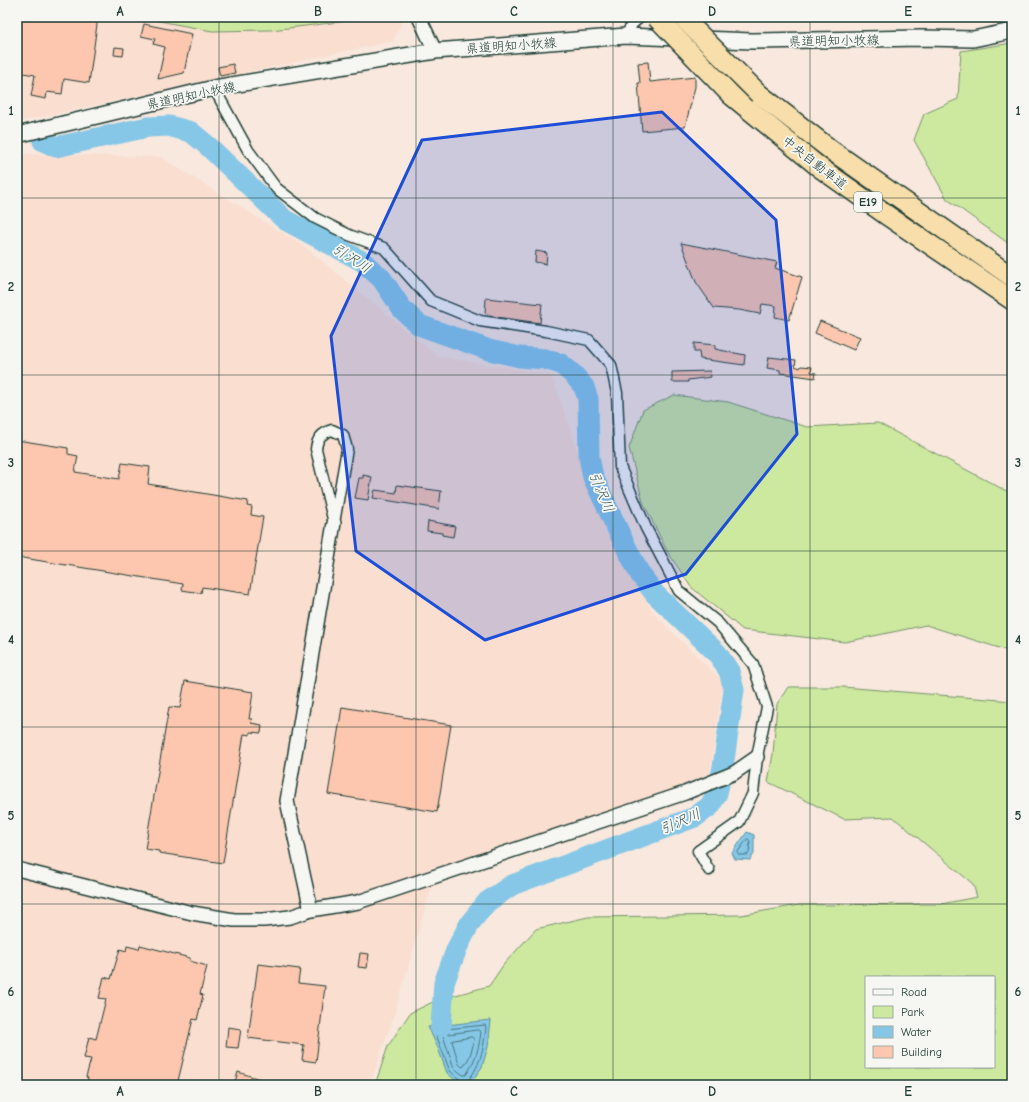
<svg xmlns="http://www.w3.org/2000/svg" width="1029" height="1102" font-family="'Comic Neue','Klee One',sans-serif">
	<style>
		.built { fill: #faded0 }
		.green { fill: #cde89f; stroke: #76926a; fill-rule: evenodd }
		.water { fill: #86c7e7; stroke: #5d909f }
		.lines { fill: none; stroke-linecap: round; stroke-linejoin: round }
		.shore { stroke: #48747c; stroke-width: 1 }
		.river { stroke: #86c7e7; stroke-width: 21 }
		.building { fill: #fdc7af; stroke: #1f3d34 }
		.minor-casing { stroke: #1f3d34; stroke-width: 13 }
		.tertiary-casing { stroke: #1f3d34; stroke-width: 16 }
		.secondary-casing { stroke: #1f3d34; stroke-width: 18 }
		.motorway-casing { stroke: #1f3d34; stroke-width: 22 }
		.minor { stroke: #f6f6f2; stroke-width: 10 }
		.tertiary { stroke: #f6f6f2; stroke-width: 13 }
		.secondary { stroke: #f6f6f2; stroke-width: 15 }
		.motorway { stroke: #f8deab; stroke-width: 19 }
		.motorway-bridge-casing { stroke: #1f3d34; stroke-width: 22; stroke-linecap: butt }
		.motorway-bridge { stroke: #f8deab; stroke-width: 19 }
		.marked { fill: #1d4ed8; fill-opacity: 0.2; stroke: #1d4ed8; stroke-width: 3; stroke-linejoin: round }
		.grid { fill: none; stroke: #1f3d34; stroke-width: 1; stroke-opacity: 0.55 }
		.labels { text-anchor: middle; stroke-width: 3.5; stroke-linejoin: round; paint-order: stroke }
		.shield { fill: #f6f6f2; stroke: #60746d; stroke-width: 1 }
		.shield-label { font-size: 12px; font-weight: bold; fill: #1f3d34 }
		.street-label { font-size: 13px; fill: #1f3d34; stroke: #f6f6f2 }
		.water-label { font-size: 14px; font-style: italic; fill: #345958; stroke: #f6f6f2 }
		.neatline { fill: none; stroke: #1f3d34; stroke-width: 1.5 }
		.grid-label { font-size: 13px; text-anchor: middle; font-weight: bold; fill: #1f3d34 }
	</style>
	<rect width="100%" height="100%" fill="#f8e8de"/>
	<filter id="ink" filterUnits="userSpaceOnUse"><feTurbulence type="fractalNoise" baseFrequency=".025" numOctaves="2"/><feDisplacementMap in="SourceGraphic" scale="8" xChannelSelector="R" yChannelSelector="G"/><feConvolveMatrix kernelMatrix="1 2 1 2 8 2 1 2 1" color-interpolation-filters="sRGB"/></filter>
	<g filter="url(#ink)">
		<!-- built -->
		<g class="built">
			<polygon points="17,17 404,17 393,41 17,122"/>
			<polygon points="17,154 160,157 302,245 439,357 552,375 586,477 653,613 723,682 709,779 437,867 394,1015 370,1085 17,1085"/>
		</g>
		<!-- green -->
		<g class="green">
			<polygon points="156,17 360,17 356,20 271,30 212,31 154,20"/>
			<polygon points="1012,43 1012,246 947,199 914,140 924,114 958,99 961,51"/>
			<polygon points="674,395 728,402 807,427 878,423 1012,494 1012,652 926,625 845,642 743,630 691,587 667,551 643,502 629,448 643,410"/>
			<path d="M788,687H843L1012,701V1085H375L388,1046L410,1013L437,1000L489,986L504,964L536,929L588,917L741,915L799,905L941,904L977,897L973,884L893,817L844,819L768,782L773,754L777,704ZM866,977H994V1067H866Z"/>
		</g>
		<!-- water -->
		<g class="water">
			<polygon points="747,832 754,835 754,854 750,860 735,859 732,853"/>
			<polygon points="491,1020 488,1047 482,1067 469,1085 460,1084 447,1073 438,1048 428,1027"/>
		</g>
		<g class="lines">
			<!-- shore -->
			<g class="shore">
				<polygon points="748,839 750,841 749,853 747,855 738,855 738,852"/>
				<path d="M478,1030L481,1032C479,1049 475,1061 466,1075H463L454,1068L443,1036L444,1035Z"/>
				<path d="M472,1037L474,1039C473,1048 470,1058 464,1066L462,1067L459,1064L452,1041Z"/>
				<path d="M463,1085L465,1084L450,1071L435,1032L437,1030L485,1025L486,1027C484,1048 480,1068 465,1084L466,1085"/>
			</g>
			<!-- river -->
			<polyline class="river" points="43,141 56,147 148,127 169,126 191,132 208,146 285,220 362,261 382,279 402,309 419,325 489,350 520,357 545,359 561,364 574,375 584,387 588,399 589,457 593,477 624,543 640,574 655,594 717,653 729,671 734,690 723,767 717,793 710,806 695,817 512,885 487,902 470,923 457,948 444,983 441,1026"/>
		</g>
		<!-- building -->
		<g class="building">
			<polygon points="17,17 98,17 89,83 64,79 62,94 47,92 46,99 31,96 35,75 17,72"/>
			<polygon points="144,24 192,34 184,73 158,79 165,47 153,44 155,39 141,36"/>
			<polygon points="115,47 124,48 123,56 114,55"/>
			<polygon points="648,62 650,82 695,77 695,87 685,127 642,131 638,83 640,83 638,63"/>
			<polygon points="233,64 235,73 220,76 218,67"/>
			<polygon points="681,243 777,262 775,268 802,277 789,320 775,317 776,306 762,304 760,314 739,310 714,308 696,282"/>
			<polygon points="536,251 547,253 546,264 535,262"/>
			<polygon points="486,298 542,304 540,323 496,317 485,313"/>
			<polygon points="820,321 860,337 854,350 815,333"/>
			<polygon points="694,343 715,345 715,349 745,355 744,365 700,359 699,352 694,352"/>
			<polygon points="769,357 796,360 795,366 800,368 801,366 812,367 811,372 816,373 815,378 780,373 780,370 767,368"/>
			<polygon points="710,371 711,377 688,380 688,382 672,382 672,372"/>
			<polygon points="17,440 68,448 68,454 78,456 75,472 119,479 122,463 150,467 148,484 248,501 247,506 252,507 251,515 263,517 250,594 202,587 201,593 182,590 183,584 17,557"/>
			<polygon points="363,475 372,477 368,500 355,498 359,478 363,478"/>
			<polygon points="397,485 441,491 439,509 373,498 375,490 396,493"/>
			<polygon points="428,521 455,526 453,537 442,535 442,533 427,531"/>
			<polygon points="185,681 253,692 249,719 252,719 251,723 262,725 261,733 250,732 250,735 244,734 223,863 159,853 159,851 145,849 169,707 180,708"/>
			<polygon points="342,707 451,725 437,812 328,794"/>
			<polygon points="140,945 190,958 190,961 207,966 200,994 203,995 197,1020 193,1019 177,1085 86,1085 88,1078 86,1077 91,1059 84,1058 89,1037 96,1039 106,999 99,998 104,977 111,979 120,949 126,951 127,946 139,949"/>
			<polygon points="360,953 369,954 367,968 358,967"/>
			<polygon points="258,964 300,969 298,983 325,986 316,1062 302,1060 304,1045 248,1038"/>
			<polygon points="228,1027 241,1029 238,1048 226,1047"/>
			<polygon points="238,1072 272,1083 271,1085 234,1085"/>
		</g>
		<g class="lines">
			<defs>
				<g id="minor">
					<polyline points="626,36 632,24 640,17"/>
					<polyline points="214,88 248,150 276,188 315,218 349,235 384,248 431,301 480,321 546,331 589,340 611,365 617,393 620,467 646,528 679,591 718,623 753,664 767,707 757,757 753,793 739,822 698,851 709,870"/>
					<path d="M332,430L343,435L347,449L334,523L316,449C317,438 322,433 332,430Z"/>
				</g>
				<g id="tertiary">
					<polyline points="419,17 435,51"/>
					<polyline points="17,869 192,913 234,920 264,920 290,917 311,910 358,902 685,793 734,773 757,757"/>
					<polyline points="311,910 287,801 334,523"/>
				</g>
				<polyline id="secondary" points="17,135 214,88 435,51 626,36 752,41 922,38 973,39 1012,31"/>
				<g id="motorway">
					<polyline points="759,94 831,150 1012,277"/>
					<polyline points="731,95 819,167 888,216 1012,300"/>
				</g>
			</defs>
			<!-- minor casing -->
			<use href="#minor" class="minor-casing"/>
			<!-- tertiary casing -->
			<use href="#tertiary" class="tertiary-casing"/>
			<!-- secondary casing -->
			<use href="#secondary" class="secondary-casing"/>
			<!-- motorway casing -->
			<use href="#motorway" class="motorway-casing"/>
			<!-- minor -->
			<use href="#minor" class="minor"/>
			<!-- tertiary -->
			<use href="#tertiary" class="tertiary"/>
			<!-- secondary -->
			<use href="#secondary" class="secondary"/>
			<!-- motorway -->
			<use href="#motorway" class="motorway"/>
			<defs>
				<g id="motorway-bridge">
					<polyline points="656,17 731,95"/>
					<polyline points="682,17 759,94"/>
				</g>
			</defs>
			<!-- motorway-bridge casing -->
			<use href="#motorway-bridge" class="motorway-bridge-casing"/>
			<!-- motorway-bridge -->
			<use href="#motorway-bridge" class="motorway-bridge"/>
		</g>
	</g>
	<!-- marked area -->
	<path class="marked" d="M662,112L776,220L797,434L686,574L485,640L356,551L331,336L422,140Z"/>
	<!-- grid -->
	<path class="grid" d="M219,17V1085M416,17V1085M613,17V1085M810,17V1085M17,198H1012M17,375H1012M17,551H1012M17,727H1012M17,904H1012"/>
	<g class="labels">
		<!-- shield labels -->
		<rect class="shield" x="854" y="192" width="28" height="20" rx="3"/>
		<g class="shield-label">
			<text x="868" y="206">E19</text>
		</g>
		<!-- street labels -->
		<g class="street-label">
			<text transform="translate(834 40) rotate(-1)" y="5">県道明知小牧線</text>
			<text transform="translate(511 45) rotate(-4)" y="5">県道明知小牧線</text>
			<text transform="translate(191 95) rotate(-12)" y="5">県道明知小牧線</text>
			<text transform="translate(815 162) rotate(38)" y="5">中央自動車道</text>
		</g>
		<!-- water labels -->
		<g class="water-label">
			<text transform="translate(352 258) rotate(32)" y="5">引沢川</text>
			<text transform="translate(602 492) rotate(67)" y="5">引沢川</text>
			<text transform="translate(680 821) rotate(-24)" y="5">引沢川</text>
		</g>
	</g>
	<!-- margin -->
	<rect width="1029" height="1102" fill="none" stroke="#f6f6f2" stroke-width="44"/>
	<!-- legend -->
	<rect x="865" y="976" width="130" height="92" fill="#f6f6f2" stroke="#a0aca6"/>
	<rect x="873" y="989" width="20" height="6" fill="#f6f6f2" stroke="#a0aca6"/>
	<text x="901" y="996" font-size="12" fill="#1f3d34">Road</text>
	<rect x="873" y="1006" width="20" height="12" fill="#cde89f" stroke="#a0aca6"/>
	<text x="901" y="1016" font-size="12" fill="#1f3d34">Park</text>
	<rect x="873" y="1026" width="20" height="12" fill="#86c7e7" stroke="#a0aca6"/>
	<text x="901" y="1036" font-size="12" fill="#1f3d34">Water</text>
	<rect x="873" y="1046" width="20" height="12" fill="#fdc7af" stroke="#a0aca6"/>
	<text x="901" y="1056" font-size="12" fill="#1f3d34">Building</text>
	<rect x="22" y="22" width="985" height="1058" class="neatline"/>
	<g class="grid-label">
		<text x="120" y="16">A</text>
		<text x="318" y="16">B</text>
		<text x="514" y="16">C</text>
		<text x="712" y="16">D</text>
		<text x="908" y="16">E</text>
		<text x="11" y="115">1</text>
		<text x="1018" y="115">1</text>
		<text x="11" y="291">2</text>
		<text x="1018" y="291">2</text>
		<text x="11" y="467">3</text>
		<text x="1018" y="467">3</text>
		<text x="11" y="644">4</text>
		<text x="1018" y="644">4</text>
		<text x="11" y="820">5</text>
		<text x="1018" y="820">5</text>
		<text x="11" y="996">6</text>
		<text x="1018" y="996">6</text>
		<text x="120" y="1096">A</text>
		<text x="318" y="1096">B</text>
		<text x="514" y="1096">C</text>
		<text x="712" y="1096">D</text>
		<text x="908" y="1096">E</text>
	</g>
</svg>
